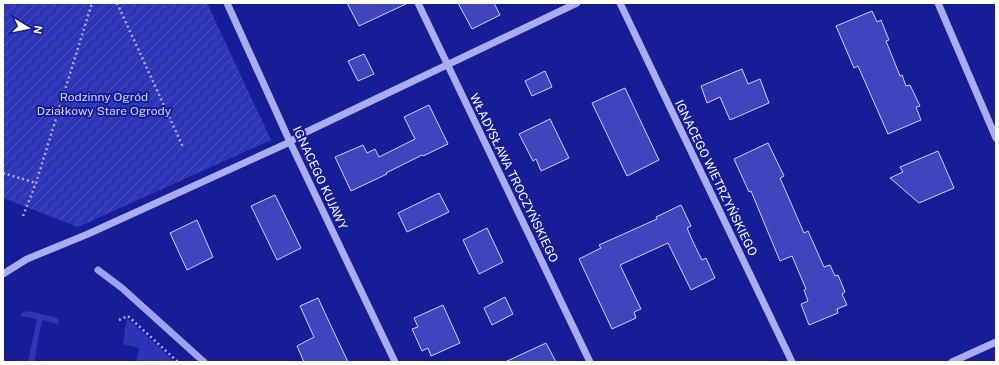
<svg xmlns="http://www.w3.org/2000/svg" width="999" height="365" font-family="'Public Sans',sans-serif">
	<style>
		.grass { fill: #2e35b6 }
		.garden { fill: url(#garden-furrows) }
		.lines { fill: none; stroke-linecap: round; stroke-linejoin: round }
		.stream { stroke: #9da2f3; stroke-width: 7 }
		.building { fill: #4045be; stroke: #d1d4fc }
		.path { stroke: #aaaef1; stroke-width: 2.5; stroke-dasharray: 2 3; stroke-linecap: butt }
		.minor { stroke: #aaaef1; stroke-width: 7 }
		.labels { text-anchor: middle; stroke-width: 4; stroke-linejoin: round; paint-order: stroke }
		.park-label { font-size: 12px; fill: #d1d4fc; stroke: #171c97 }
		.street-label { font-size: 12px; fill: #fff; stroke: #171c97 }
	</style>
	<defs>
		<pattern id="garden-furrows" width="10" height="10" patternUnits="userSpaceOnUse"><rect width="10" height="10" fill="#2e35b6"/><path d="M-1 1l2-2M0 10L10 0M9 11l2-2" fill="none" stroke="#4d53c1"/></pattern>
	</defs>
	<rect width="100%" height="100%" fill="#171c97"/>
	<!-- grass -->
	<g class="grass">
		<polygon points="27,311 54,317 58,319 58,324 42,320 34,362 28,362 37,319 21,316 23,312"/>
		<polygon points="127,318 175,362 136,362 139,348 123,344"/>
	</g>
	<!-- garden -->
	<polygon class="garden" points="3,3 207,3 271,140 78,227 3,198"/>
	<g class="lines">
		<!-- stream -->
		<polyline class="stream" points="98,270 122,288 204,362"/>
	</g>
	<!-- building -->
	<g class="building">
		<polygon points="347,3 408,3 359,26"/>
		<polygon points="458,3 494,3 500,15 472,29"/>
		<polygon points="872,11 877,22 881,20 889,40 886,41 900,76 902,75 906,86 910,85 920,106 916,107 921,120 888,134 858,66 854,68 836,26"/>
		<polygon points="364,54 374,74 358,81 348,61"/>
		<polygon points="742,69 748,84 760,79 769,103 730,120 720,97 707,103 701,86"/>
		<polygon points="545,71 552,87 532,96 525,81"/>
		<polygon points="625,88 659,160 627,176 592,103"/>
		<polygon points="429,105 448,144 423,156 422,155 386,173 387,174 351,191 335,157 363,145 367,153 375,149 379,157 415,139 404,117"/>
		<polygon points="550,119 569,158 541,171 536,159 533,161 519,134"/>
		<polygon points="768,143 784,176 780,178 804,233 808,231 824,267 830,265 835,276 838,275 845,292 842,294 847,305 837,309 838,313 809,325 801,304 808,301 804,290 806,289 792,256 780,261 751,191 749,192 734,159"/>
		<polygon points="938,151 954,188 919,203 890,178 903,172 900,167"/>
		<polygon points="439,193 449,212 407,232 398,213"/>
		<polygon points="275,195 301,248 277,260 251,206"/>
		<polygon points="681,205 691,226 687,228 694,244 702,260 706,258 715,278 691,290 668,243 620,265 641,309 634,312 636,318 612,329 579,259 601,248 599,245 657,219 656,217"/>
		<polygon points="197,220 213,257 187,270 170,233"/>
		<polygon points="487,228 503,262 479,274 463,240"/>
		<polygon points="505,297 513,314 492,325 484,308"/>
		<polygon points="318,298 332,328 348,362 304,362 297,346 314,337 300,306"/>
		<polygon points="443,305 460,343 431,356 428,348 422,351 412,329 418,327 414,318"/>
		<polygon points="546,343 556,362 505,362"/>
	</g>
	<g class="lines">
		<!-- path -->
		<g class="path">
			<polyline points="117,3 183,147"/>
			<polyline points="3,173 36,183"/>
			<polyline points="23,216 36,183 92,3"/>
			<polyline points="119,320 128,316 178,362"/>
		</g>
		<!-- minor -->
		<g class="minor">
			<polyline points="227,3 290,142 395,362"/>
			<polyline points="418,3 590,362"/>
			<polyline points="620,3 792,362"/>
			<polyline points="938,3 996,138"/>
			<polyline points="3,274 27,259 88,234 290,142 300,135 577,3"/>
			<polyline points="952,362 996,342"/>
		</g>
	</g>
	<g class="labels">
		<!-- park labels -->
		<g class="park-label">
			<text x="104" y="101">Rodzinny Ogród<tspan x="104" dy="14">Działkowy Stare Ogrody</tspan></text>
		</g>
		<!-- street labels -->
		<g class="street-label">
			<text transform="translate(320 178) rotate(65)" y="4">IGNACEGO KUJAWY</text>
			<text transform="translate(514 178) rotate(64)" y="4">WŁADYSŁAWA TROCZYŃSKIEGO</text>
			<text transform="translate(716 178) rotate(64)" y="4">IGNACEGO WIETRZYŃSKIEGO</text>
		</g>
	</g>
	<!-- border -->
	<rect width="999" height="365" fill="none" stroke="#ffffff" stroke-width="8"/>
	<!-- north arrow -->
	<g transform="translate(28 28) rotate(100)" stroke="#171c97" stroke-width="3" paint-order="stroke">
	<path d="M0-3L7 15L0 10L-7 15Z" fill="#ffffff"/>
	<text y="-6" font-size="11" font-weight="bold" text-anchor="middle" fill="#ffffff">N</text>
	</g>
</svg>
